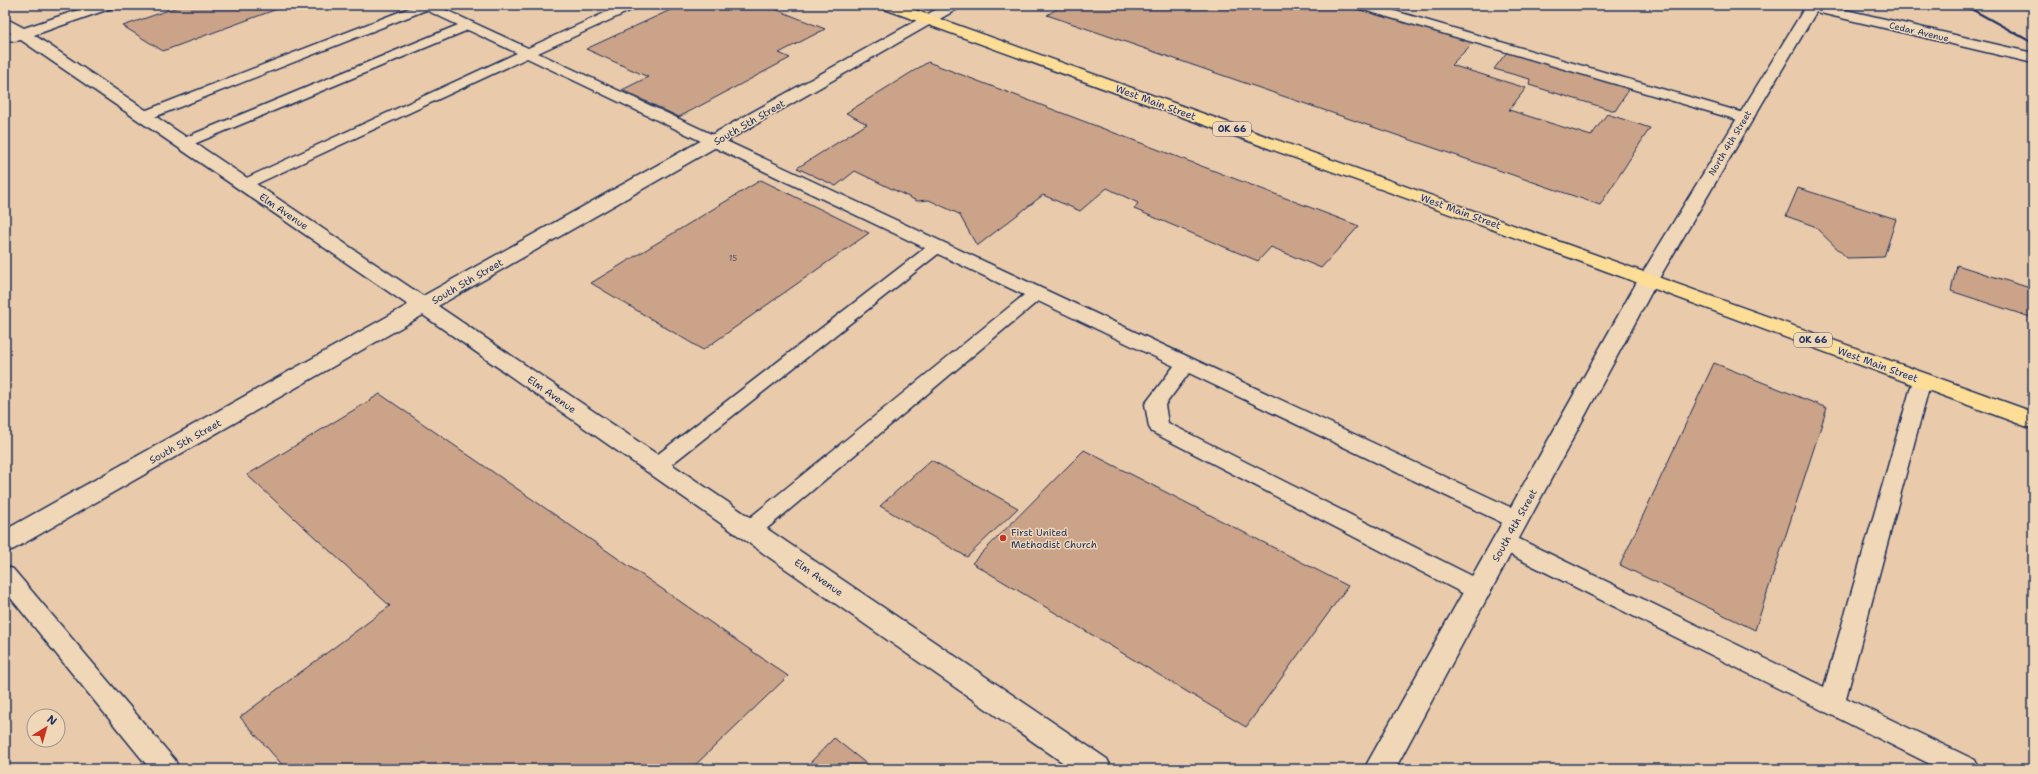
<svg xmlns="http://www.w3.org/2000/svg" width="2038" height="774" font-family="'Shantell Sans',sans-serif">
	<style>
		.building { fill: #cba388; stroke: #1b2f5e }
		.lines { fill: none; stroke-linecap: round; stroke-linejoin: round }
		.lane-casing { stroke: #1b2f5e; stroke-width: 3 }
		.street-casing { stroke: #1b2f5e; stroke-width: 3 }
		.primary-casing { stroke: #1b2f5e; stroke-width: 3 }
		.lane { fill: #efd7b7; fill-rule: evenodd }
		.street { fill: #efd7b7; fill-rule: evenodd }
		.primary { fill: #fedd96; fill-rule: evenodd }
		.rail { stroke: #1b2f5e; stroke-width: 2 }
		.poi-dot { fill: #c8321e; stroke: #efd7b7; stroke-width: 1.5 }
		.labels { text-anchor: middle; stroke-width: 3; stroke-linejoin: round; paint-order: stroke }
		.number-label { font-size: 8px; fill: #474c68 }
		.far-street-label { font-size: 9px; fill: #1b2f5e; stroke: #efd7b7 }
		.shield { fill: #efd7b7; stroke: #5b6179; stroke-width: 1 }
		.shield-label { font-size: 9px; font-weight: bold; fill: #1b2f5e }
		.street-label { font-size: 10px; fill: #1b2f5e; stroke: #efd7b7 }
		.poi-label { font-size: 10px; fill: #1b2f5e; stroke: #efd7b7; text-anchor: start }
	</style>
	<rect width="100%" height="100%" fill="#e9caaa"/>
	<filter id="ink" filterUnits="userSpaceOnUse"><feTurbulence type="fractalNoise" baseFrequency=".025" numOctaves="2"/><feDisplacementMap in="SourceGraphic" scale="8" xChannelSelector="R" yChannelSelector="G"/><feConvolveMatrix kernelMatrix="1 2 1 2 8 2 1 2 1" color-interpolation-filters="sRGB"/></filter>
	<g filter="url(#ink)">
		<!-- building -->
		<g class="building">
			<polygon points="183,5 288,5 163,51 123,26"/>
			<polygon points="681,5 765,5 825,29 779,53 790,58 679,117 622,90 648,77 586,49"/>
			<polygon points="1063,5 1348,5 1474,42 1451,65 1526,88 1509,110 1591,136 1607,114 1650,128 1600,205 1047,15"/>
			<polygon points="1507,52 1630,88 1615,111 1529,85 1530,79 1494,69"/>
			<polygon points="928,62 1359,226 1321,268 1271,247 1258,261 1134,209 1138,203 1107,188 1080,211 1043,195 977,246 959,214 929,200 917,201 855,171 836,186 797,168 867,124 846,113"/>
			<polygon points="761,180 869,233 703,350 591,283"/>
			<polygon points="1798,188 1896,219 1884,257 1847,258 1814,226 1786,216"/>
			<polygon points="1957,265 2033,289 2033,318 1951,291"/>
			<polygon points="1714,363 1827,408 1755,630 1620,565"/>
			<polygon points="380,394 788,676 691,769 286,769 240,717 390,606 247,475"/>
			<polygon points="1084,450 1348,586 1246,727 972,563"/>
			<polygon points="931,460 1018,508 967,557 880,506"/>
			<polygon points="834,738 873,769 804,769"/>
		</g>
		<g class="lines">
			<defs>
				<g id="lane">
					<polygon points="417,5 435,5 528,48 622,5 638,5 636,8 538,53 1525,514 1528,520 1525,526 1517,528 1509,526 1189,373 1165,405 1168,423 1486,583 1489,590 1486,597 1478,599 1470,597 1152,432 1149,427 1145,404 1174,366 1038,301 758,536 750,538 742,536 739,530 742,524 1024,295 938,254 663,471 656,474 649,471 646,466 649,461 925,248 527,58 250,187 240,187 237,184 240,181 517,53 468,30 189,146 179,146 177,143 179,140 458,25 426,10 149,119 139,119 137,116 139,113"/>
					<polygon points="1355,5 1374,5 1751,115 1753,118 1751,121 1741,121 1357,8"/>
					<polygon points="1922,373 1929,375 1931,380 1846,698 1975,760 1979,769 1940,769 1497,548 1494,542 1497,536 1505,533 1513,536 1824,687 1913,380 1915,375"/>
					<polygon points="5,566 13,569 175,760 179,769 150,769 5,591"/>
				</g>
				<g id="street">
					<polygon points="93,5 114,5 112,8 34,35 423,296 944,5 961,5 959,8 438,306 1107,759 1112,769 1072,769 423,315 14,549 5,552 5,530 408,305 21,40 14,41 9,40 7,37 11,33 5,29 5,18 24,28"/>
					<polygon points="1799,5 1824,5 2033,53 2033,63 1816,12 1658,280 1395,769 1364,769 1638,280 1804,9"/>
				</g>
				<polygon id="primary" points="880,5 901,5 2033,412 2033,429 1571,258 882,8"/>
			</defs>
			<!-- lane casing -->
			<use href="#lane" class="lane-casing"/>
			<!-- street casing -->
			<use href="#street" class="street-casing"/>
			<!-- primary casing -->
			<use href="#primary" class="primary-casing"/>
			<!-- lane -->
			<use href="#lane" class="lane"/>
			<!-- street -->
			<use href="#street" class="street"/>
			<!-- primary -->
			<use href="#primary" class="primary"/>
			<!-- rail -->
			<polyline class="rail" points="1964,5 2033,43"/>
		</g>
	</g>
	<!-- markers -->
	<circle class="poi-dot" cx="1003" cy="538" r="4"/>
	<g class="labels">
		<!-- number labels -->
		<g class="number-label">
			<text x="733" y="261">15</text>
		</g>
		<!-- far-street labels -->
		<g class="far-street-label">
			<text transform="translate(1919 32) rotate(13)" y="3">Cedar Avenue</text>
			<text transform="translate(1730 143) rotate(-59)" y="3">North 4th Street</text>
		</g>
		<!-- shield labels -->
		<g class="shield">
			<rect x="1213" y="122" width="38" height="14" rx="3"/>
			<rect x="1794" y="333" width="38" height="14" rx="3"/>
		</g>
		<g class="shield-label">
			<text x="1232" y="132">OK 66</text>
			<text x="1813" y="343">OK 66</text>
		</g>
		<!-- street labels -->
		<g class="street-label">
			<text transform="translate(1156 102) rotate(20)" y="4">West Main Street</text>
			<text transform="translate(749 122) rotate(-30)" y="4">South 5th Street</text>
			<text transform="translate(284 211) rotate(34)" y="4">Elm Avenue</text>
			<text transform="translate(1461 211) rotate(20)" y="4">West Main Street</text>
			<text transform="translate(467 281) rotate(-30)" y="4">South 5th Street</text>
			<text transform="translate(1878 364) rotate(20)" y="4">West Main Street</text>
			<text transform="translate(552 394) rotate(35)" y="4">Elm Avenue</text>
			<text transform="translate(185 441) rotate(-29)" y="4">South 5th Street</text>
			<text transform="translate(1514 525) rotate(-61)" y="4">South 4th Street</text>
			<text transform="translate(819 577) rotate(35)" y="4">Elm Avenue</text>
		</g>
		<!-- poi labels -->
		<g class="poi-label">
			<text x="1011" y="536">First United<tspan x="1011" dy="12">Methodist Church</tspan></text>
		</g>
	</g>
	<!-- margin -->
	<rect width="2038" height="774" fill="none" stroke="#efd7b7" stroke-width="20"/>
	<rect x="10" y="10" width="2018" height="754" fill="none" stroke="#1b2f5e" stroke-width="1.5" filter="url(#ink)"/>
	<!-- north arrow -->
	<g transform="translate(46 728) rotate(37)"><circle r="19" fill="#efd7b7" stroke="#9a9493"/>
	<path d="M0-3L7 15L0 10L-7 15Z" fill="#c8321e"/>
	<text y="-6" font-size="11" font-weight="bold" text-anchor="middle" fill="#1b2f5e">N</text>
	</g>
</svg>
